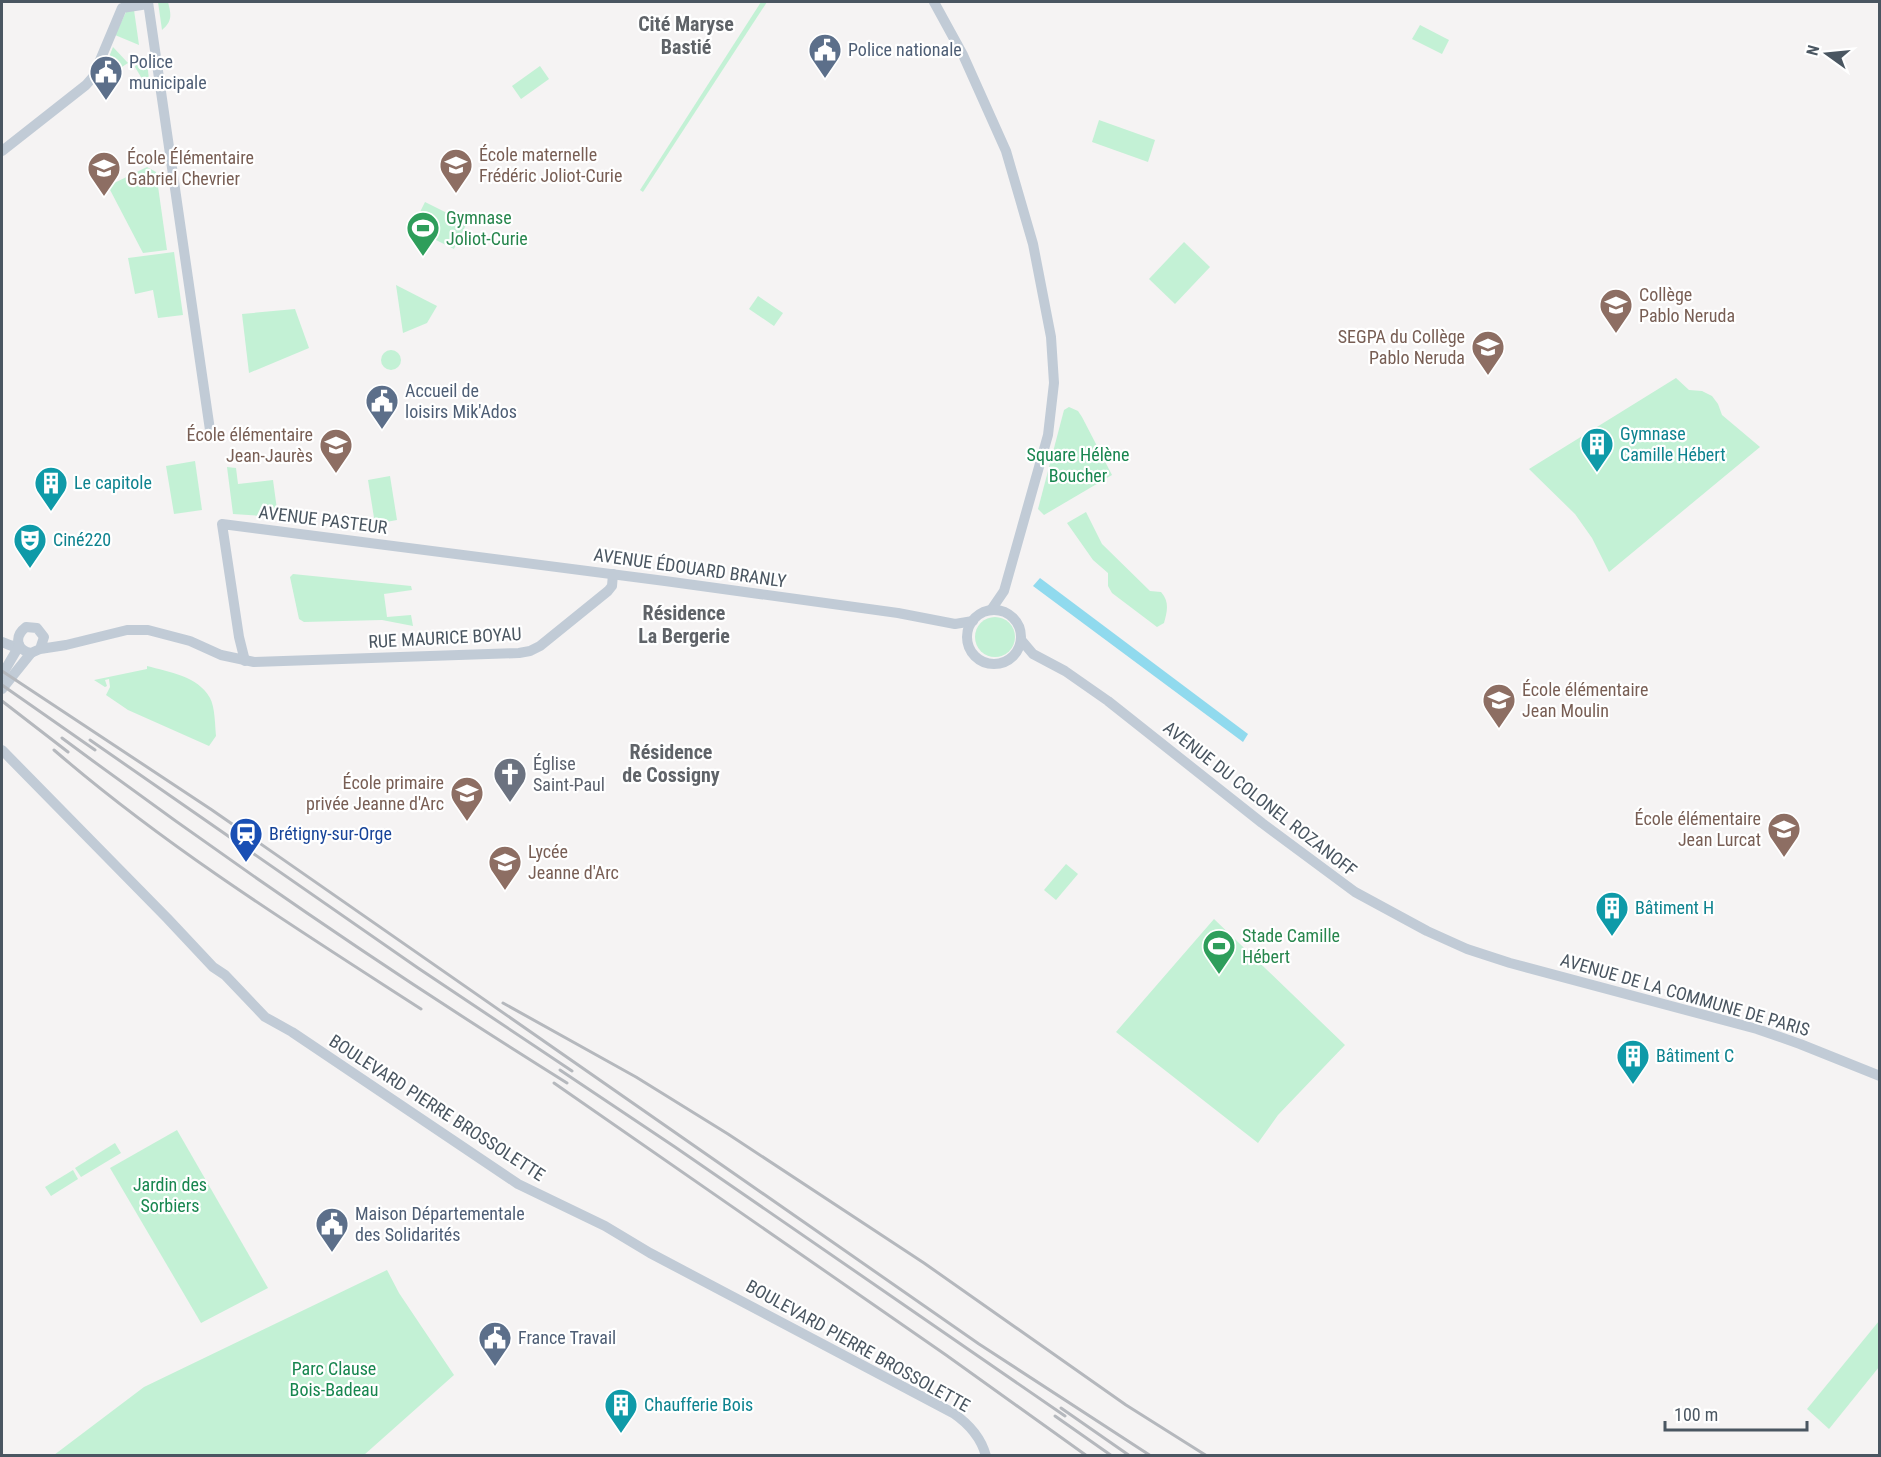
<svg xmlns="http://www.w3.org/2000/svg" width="1881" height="1457" font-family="'Roboto Condensed',sans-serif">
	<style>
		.green { fill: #c3f1d5 }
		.water { fill: #90daee }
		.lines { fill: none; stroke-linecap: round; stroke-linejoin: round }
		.secondary { stroke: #c1cbd6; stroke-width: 10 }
		.rail { stroke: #b5b8bd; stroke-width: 3 }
		.labels { text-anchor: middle; stroke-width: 4.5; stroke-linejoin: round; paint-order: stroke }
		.service-label { font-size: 18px; fill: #4e5e75; stroke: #fff; text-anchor: start }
		.education-label { font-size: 18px; fill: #785e54; stroke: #fff; text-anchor: start }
		.leisure-label { font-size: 18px; fill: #27864d; stroke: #fff; text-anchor: start }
		.culture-label { font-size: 18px; fill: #0d838f; stroke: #fff; text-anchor: start }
		.park-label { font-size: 18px; fill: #17864f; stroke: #fff }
		.street-label { font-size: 18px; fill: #4a5661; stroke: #fff }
		.worship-label { font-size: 18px; fill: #5b616d; stroke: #fff; text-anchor: start }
		.transit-label { font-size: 18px; fill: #164399; stroke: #fff; text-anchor: start }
		.neighbourhood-label { font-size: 20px; font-weight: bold; fill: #5f6368; stroke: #fff }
	</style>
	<rect width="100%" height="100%" fill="#f5f3f3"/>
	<!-- green -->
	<g class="green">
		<path d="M158,2H168C171,14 173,21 162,30Z"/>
		<polygon points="761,2 767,2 643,192 640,190"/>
		<polygon points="134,10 139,45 115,35 126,12"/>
		<polygon points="1420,25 1449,40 1442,54 1412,39"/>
		<polygon points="113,47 128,63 105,78 101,71 103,62 107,62"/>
		<polygon points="144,61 147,62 150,88 148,89 135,67 136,64"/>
		<polygon points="540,66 549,79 521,99 512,86"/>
		<polygon points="1099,120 1155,140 1148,162 1092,142"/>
		<polygon points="147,167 156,172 167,250 143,253 108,186"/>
		<polygon points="425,202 467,223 454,249 412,228"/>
		<polygon points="1184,242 1210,267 1175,304 1149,279"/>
		<polygon points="174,252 183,315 158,318 153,290 135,294 128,258"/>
		<polygon points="396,285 437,306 427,323 403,333"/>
		<polygon points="758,296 783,313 774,326 749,309"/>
		<polygon points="295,309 309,348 249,373 242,314"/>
		<circle cx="391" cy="360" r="10"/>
		<polygon points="1676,378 1689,390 1702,391 1712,396 1718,404 1722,415 1760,447 1609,572 1592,538 1575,514 1529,469"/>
		<polygon points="1069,407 1078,411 1082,417 1112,475 1044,515 1038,509 1064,410"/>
		<polygon points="195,461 202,510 174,514 166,466"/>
		<polygon points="227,467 236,468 238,484 273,480 278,517 233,514"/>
		<polygon points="390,476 397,520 375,524 368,480"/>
		<path d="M1086,512L1102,544L1150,591L1161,592C1170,602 1167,612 1164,623L1157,627L1112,593L1108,586V573L1093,560L1067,523Z"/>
		<polygon points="293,574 411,586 412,590 384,594 387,617 411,615 413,626 382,620 304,622 299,619 290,577"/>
		<circle cx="995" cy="637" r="20"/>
		<path d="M147,666C169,672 198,676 210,698C215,707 215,725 216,736L209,746L128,710L106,695L110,687L109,679L105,680L107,686L105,687L94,680L147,669Z"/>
		<polygon points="1066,864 1078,874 1056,900 1044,890"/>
		<polygon points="1214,919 1345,1045 1278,1115 1258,1143 1116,1032"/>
		<polygon points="177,1130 268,1288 201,1323 110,1168"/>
		<polygon points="115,1143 121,1153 81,1177 75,1168"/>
		<polygon points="73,1170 78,1179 51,1196 45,1187"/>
		<polygon points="387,1270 399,1293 454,1375 364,1455 54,1455 144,1387"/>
		<polygon points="1879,1321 1879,1367 1829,1429 1807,1409"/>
	</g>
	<!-- water -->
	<polygon class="water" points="1040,578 1248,734 1243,742 1033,586"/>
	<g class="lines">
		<!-- secondary -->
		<g class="secondary">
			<polyline points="148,2 211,437"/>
			<polyline points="934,2 963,55 1006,151 1033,244 1051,337 1054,383 1048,435 1004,591 991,610"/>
			<polyline points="2,151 86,85 93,77 122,8 148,4"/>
			<circle cx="994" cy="637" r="27"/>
			<polyline points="1022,641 1033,654 1065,671 1108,701 1262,823 1355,892 1427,931 1467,949 1510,963 1757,1029 1800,1044 1880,1076"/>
			<polyline points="2,642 12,646 19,645"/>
			<path d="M40,649L44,637L37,628L26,627C14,636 16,650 31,653L40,649L66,645L127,630H148L190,641L221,655L254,662L519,653L530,651L540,646L608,591L612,586L613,574"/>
			<polyline points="245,661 239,637 222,524 665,581 898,613 955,624 973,621"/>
			<polyline points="2,675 19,646"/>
			<polyline points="2,689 31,653"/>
			<path d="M2,750L167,918L213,967L225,975L265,1017L292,1032L518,1184L605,1226L650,1253L953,1413C969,1424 981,1437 986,1456"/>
		</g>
		<!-- rail -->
		<g class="rail">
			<polyline points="2,671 212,810 979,1344 1151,1456"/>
			<polyline points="2,685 95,750"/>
			<polyline points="2,701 68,752"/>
			<path d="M62,738C226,860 394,975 567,1083"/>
			<polyline points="90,740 418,968 572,1071"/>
			<path d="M54,750C166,847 297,929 421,1009"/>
			<polyline points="503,1003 636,1077 728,1134 924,1263 1126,1405 1207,1456"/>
			<polyline points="560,1070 675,1147 1065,1416"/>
			<polyline points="554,1083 946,1355 1087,1456"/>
			<polyline points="1061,1408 1130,1456"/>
			<polyline points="1055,1416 1112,1456"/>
		</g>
	</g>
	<!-- icons -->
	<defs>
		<symbol id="civic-pin" viewBox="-11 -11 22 30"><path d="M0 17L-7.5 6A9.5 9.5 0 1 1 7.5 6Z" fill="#5c6f8a" stroke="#fff"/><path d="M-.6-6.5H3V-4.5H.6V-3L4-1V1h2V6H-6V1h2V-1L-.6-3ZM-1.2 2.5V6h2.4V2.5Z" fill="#fff"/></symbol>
		<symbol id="school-pin" viewBox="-11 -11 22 30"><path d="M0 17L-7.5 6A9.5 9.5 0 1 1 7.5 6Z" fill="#8d6e63" stroke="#fff"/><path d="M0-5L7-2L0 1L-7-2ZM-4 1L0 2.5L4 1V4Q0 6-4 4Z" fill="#fff"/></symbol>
		<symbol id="stadium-pin" viewBox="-11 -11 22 30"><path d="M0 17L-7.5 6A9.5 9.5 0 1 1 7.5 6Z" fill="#2e9e5b" stroke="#fff"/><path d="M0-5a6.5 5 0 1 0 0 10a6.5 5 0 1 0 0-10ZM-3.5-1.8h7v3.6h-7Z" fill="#fff"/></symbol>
		<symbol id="building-pin" viewBox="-11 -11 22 30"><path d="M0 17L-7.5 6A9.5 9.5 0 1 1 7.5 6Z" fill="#0f9aa8" stroke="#fff"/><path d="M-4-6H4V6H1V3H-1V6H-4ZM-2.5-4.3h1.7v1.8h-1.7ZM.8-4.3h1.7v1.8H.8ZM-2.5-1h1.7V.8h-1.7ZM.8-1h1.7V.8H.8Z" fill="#fff"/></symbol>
		<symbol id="theatre-pin" viewBox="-11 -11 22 30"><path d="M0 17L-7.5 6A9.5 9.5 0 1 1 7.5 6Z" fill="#0f9aa8" stroke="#fff"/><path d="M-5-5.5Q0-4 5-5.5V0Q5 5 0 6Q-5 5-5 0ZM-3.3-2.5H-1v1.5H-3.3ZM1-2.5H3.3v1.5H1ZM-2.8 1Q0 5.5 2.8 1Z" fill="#fff"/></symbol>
		<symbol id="church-pin" viewBox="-11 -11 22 30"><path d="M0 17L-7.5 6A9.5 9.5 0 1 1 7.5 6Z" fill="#6b7280" stroke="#fff"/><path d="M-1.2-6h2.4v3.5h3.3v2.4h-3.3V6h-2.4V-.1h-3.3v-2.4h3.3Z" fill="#fff"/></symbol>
		<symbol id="station-pin" viewBox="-11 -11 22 30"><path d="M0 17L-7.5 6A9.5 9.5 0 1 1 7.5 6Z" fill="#1a4fb4" stroke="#fff"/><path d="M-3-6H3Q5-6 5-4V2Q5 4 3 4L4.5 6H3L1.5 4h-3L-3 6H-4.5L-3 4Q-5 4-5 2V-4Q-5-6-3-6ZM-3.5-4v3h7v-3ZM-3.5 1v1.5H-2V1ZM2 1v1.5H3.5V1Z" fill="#fff"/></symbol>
	</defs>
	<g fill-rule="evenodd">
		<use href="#civic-pin" x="806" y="31" width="38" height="52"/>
		<use href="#civic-pin" x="87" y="53" width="38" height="52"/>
		<use href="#school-pin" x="437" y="146" width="38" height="52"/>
		<use href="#school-pin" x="85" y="149" width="38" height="52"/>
		<use href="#stadium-pin" x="404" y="209" width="38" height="52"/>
		<use href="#school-pin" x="1597" y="286" width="38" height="52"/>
		<use href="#school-pin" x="1469" y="328" width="38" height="52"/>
		<use href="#civic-pin" x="363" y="382" width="38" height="52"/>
		<use href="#building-pin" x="1578" y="425" width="38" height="52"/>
		<use href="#school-pin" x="317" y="426" width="38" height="52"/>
		<use href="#building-pin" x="32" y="464" width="38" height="52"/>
		<use href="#theatre-pin" x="11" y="521" width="38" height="52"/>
		<use href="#school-pin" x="1480" y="681" width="38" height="52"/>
		<use href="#church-pin" x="491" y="755" width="38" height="52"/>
		<use href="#school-pin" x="448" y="774" width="38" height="52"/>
		<use href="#school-pin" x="1765" y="810" width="38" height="52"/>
		<use href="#station-pin" x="227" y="815" width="38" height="52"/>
		<use href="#school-pin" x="486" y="843" width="38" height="52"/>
		<use href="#building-pin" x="1593" y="889" width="38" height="52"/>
		<use href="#stadium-pin" x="1200" y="927" width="38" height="52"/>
		<use href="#building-pin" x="1614" y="1037" width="38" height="52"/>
		<use href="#civic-pin" x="313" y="1205" width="38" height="52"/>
		<use href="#civic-pin" x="476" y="1319" width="38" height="52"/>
		<use href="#building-pin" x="602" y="1386" width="38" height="52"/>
	</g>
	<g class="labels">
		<!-- service labels -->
		<g class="service-label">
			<text x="848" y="56">Police nationale</text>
			<text x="129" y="68">Police<tspan x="129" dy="21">municipale</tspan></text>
			<text x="405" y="397">Accueil de<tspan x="405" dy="21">loisirs Mik'Ados</tspan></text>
			<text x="355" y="1220">Maison Départementale<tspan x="355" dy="21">des Solidarités</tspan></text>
			<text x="518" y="1344">France Travail</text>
		</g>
		<!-- education labels -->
		<g class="education-label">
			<text x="479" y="161">École maternelle<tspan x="479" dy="21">Frédéric Joliot-Curie</tspan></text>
			<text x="127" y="164">École Élémentaire<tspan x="127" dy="21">Gabriel Chevrier</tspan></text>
			<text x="1639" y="301">Collège<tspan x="1639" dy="21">Pablo Neruda</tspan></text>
			<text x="1465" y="343" text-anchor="end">SEGPA du Collège<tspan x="1465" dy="21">Pablo Neruda</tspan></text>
			<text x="313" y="441" text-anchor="end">École élémentaire<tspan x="313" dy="21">Jean-Jaurès</tspan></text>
			<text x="1522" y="696">École élémentaire<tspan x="1522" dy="21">Jean Moulin</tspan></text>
			<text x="444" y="789" text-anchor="end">École primaire<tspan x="444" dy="21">privée Jeanne d'Arc</tspan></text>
			<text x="1761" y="825" text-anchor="end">École élémentaire<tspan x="1761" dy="21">Jean Lurcat</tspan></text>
			<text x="528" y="858">Lycée<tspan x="528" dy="21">Jeanne d'Arc</tspan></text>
		</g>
		<!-- leisure labels -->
		<g class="leisure-label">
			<text x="446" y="224">Gymnase<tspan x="446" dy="21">Joliot-Curie</tspan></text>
			<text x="1242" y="942">Stade Camille<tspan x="1242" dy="21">Hébert</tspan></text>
		</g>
		<!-- culture labels -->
		<g class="culture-label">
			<text x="1620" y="440">Gymnase<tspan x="1620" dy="21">Camille Hébert</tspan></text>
			<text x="74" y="489">Le capitole</text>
			<text x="53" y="546">Ciné220</text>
			<text x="1635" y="914">Bâtiment H</text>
			<text x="1656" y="1062">Bâtiment C</text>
			<text x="644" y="1411">Chaufferie Bois</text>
		</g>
		<!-- park labels -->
		<g class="park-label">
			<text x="1078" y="461">Square Hélène<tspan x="1078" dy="21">Boucher</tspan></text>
			<text x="170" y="1191">Jardin des<tspan x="170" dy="21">Sorbiers</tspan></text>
			<text x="334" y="1375">Parc Clause<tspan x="334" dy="21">Bois-Badeau</tspan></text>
		</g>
		<!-- street labels -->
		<g class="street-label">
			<text transform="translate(323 520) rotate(7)" y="6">AVENUE PASTEUR</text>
			<text transform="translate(690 568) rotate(8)" y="6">AVENUE ÉDOUARD BRANLY</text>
			<text transform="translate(445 638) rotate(-3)" y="6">RUE MAURICE BOYAU</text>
			<text transform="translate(1260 799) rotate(38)" y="6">AVENUE DU COLONEL ROZANOFF</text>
			<text transform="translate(1685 995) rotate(16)" y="6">AVENUE DE LA COMMUNE DE PARIS</text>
			<text transform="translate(437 1108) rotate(33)" y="6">BOULEVARD PIERRE BROSSOLETTE</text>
			<text transform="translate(858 1346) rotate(29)" y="6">BOULEVARD PIERRE BROSSOLETTE</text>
		</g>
		<!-- worship labels -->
		<g class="worship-label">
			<text x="533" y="770">Église<tspan x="533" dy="21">Saint-Paul</tspan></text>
		</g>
		<!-- transit labels -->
		<g class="transit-label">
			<text x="269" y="840">Brétigny-sur-Orge</text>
		</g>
		<!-- neighbourhood labels -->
		<g class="neighbourhood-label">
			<text x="686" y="31">Cité Maryse<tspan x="686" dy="23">Bastié</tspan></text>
			<text x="684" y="620">Résidence<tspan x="684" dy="23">La Bergerie</tspan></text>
			<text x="671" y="759">Résidence<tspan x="671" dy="23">de Cossigny</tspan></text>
		</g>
	</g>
	<!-- border -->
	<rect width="1881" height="1457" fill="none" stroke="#4a5661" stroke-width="6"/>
	<!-- north arrow -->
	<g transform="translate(1827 54) rotate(285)" stroke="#ffffff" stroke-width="4.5" paint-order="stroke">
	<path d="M0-4.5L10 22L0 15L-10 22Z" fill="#4a5661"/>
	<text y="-9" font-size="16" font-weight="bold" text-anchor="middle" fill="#4a5661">N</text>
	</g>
	<!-- scale -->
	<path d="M1665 1421v9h142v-9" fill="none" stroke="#4a5661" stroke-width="3"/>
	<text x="1674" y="1421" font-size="18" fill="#4a5661" stroke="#ffffff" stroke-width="4.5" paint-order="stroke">100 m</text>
</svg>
